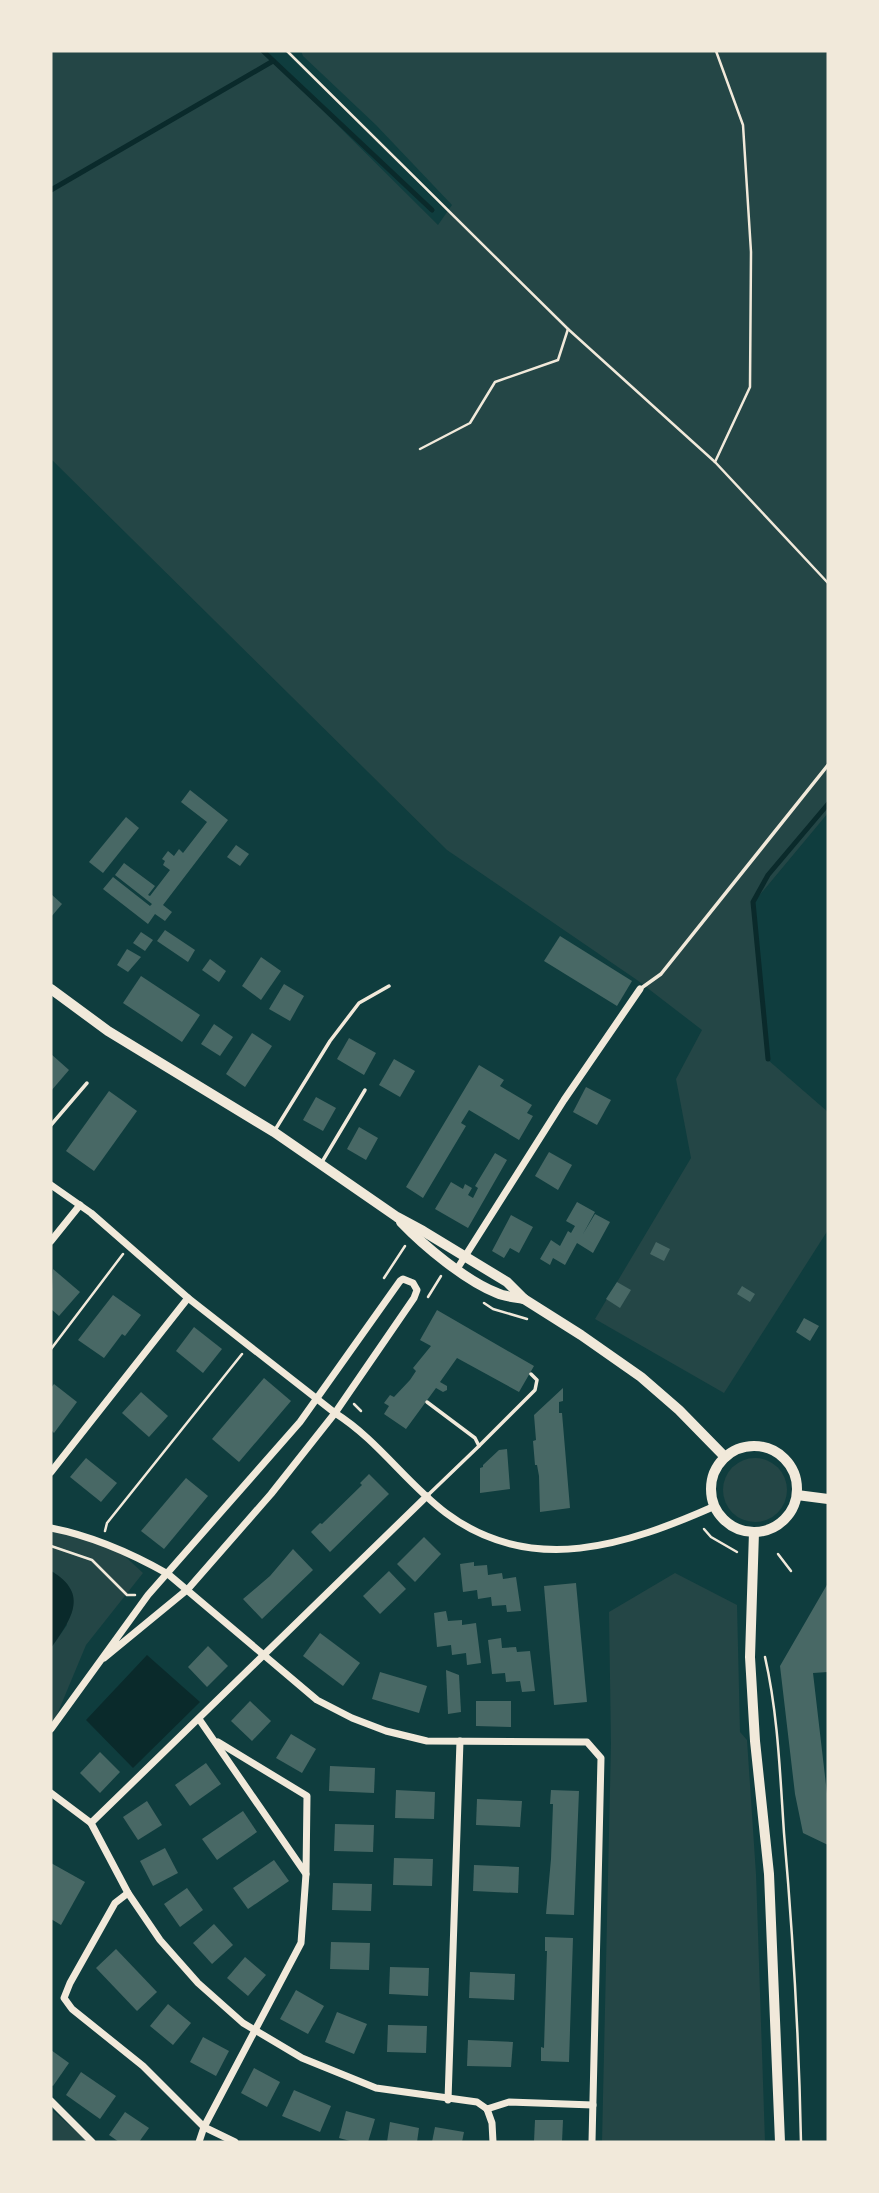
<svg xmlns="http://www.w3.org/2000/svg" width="879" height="2193" font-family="'Alegreya Sans',sans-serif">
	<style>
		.green { fill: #244646 }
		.water { fill: #0a2a2b }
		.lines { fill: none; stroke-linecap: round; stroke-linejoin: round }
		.stream { stroke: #0a2a2b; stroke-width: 5 }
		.building { fill: #486865 }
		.path { stroke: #f1e9da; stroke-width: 2.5 }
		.service { stroke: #f1e9da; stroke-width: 3.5 }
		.minor { stroke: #f1e9da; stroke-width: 7 }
		.tertiary { stroke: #f1e9da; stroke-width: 10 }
		.secondary { stroke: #f1e9da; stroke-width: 10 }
	</style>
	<rect width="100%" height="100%" fill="#0f3d3e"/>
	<!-- green -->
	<g class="green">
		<polygon points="51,51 263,51 438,225 452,205 376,125 303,56 301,51 828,51 828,813 753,903 768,1060 828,1112 828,1230 724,1393 595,1319 691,1158 676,1079 702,1030 637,980 447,850 51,459"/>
		<circle cx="755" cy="1490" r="32"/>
		<polygon points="51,1528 117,1549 143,1573 86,1645 51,1729 51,1648 67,1625 55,1573 51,1571"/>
		<polygon points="675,1573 737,1605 740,1732 747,1740 756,1874 765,2142 602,2142 611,1744 609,1612"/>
		<polygon points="51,2109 88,2142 51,2142"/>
	</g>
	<!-- water -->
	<g class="water">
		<path d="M51,1571C91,1594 70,1621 51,1648Z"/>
		<polygon points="147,1655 200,1702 133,1768 86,1720"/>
	</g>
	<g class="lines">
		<!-- stream -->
		<g class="stream">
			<polyline points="263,51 432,210"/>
			<polyline points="51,190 273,61"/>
			<polyline points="768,1059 753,902 768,875 828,804"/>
		</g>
	</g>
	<!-- building -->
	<g class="building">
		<polygon points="190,790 228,820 163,905 172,912 165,921 155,914 148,924 103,889 113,877 150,906 152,904 115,875 124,863 155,886 148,895 150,896 170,870 163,865 165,861 162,859 168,851 174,856 179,849 183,853 207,822 181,802"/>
		<polygon points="126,817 139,828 103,873 89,862"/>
		<polygon points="236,845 249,854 240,866 227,857"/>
		<polygon points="51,894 62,904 51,917"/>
		<polygon points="165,930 195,950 188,962 157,941"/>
		<polygon points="141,932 153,940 145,951 133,943"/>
		<polygon points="560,936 632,981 617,1006 544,961"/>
		<polygon points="127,949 141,957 128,972 117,965"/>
		<polygon points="261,957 281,971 261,1000 242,986"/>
		<polygon points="210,959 226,971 219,982 202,970"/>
		<polygon points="141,976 200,1015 182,1042 123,1003"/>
		<polygon points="284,984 304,996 290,1021 269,1009"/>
		<polygon points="214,1024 233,1037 220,1056 201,1044"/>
		<polygon points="252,1033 272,1046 245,1087 226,1074"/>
		<polygon points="349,1038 376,1053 364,1075 337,1059"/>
		<polygon points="51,1054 69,1070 51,1091"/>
		<polygon points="394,1059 415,1071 400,1097 379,1085"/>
		<polygon points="479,1065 504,1080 500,1086 532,1105 527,1113 533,1116 519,1140 469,1110 461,1123 466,1126 423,1198 406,1187"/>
		<polygon points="586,1087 611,1100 597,1125 573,1112"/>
		<polygon points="109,1091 137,1111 94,1171 66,1151"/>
		<polygon points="316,1097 336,1108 323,1131 303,1120"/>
		<polygon points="359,1127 378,1138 366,1160 347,1149"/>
		<polygon points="549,1152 572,1165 558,1190 535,1176"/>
		<polygon points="495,1153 507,1160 468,1228 435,1209 451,1182 463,1189 465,1184 472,1188 468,1195 473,1198 478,1188 475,1186"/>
		<polygon points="577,1202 595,1212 583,1234 595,1214 610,1222 593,1253 577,1243 565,1265 553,1258 550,1265 540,1259 551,1240 560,1246 568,1231 571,1233 575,1226 566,1221"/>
		<polygon points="511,1215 533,1227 519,1253 510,1248 504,1258 492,1251"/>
		<polygon points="656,1242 670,1249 664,1261 650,1254"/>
		<polygon points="53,1269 80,1292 59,1316 51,1309"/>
		<polygon points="617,1282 631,1290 620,1308 606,1299"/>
		<polygon points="742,1286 755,1294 750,1302 737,1294"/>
		<polygon points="113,1295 141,1315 125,1336 122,1334 104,1358 78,1340"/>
		<polygon points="437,1310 534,1366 519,1392 457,1358 440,1382 447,1386 447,1390 443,1392 436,1388 406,1429 384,1414 389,1406 384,1403 390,1395 394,1397 410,1380 416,1371 413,1368 431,1346 420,1340"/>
		<polygon points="804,1318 819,1326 810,1341 796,1332"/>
		<polygon points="194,1327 222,1349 203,1373 176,1351"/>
		<polygon points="264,1378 291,1401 239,1462 212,1439"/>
		<polygon points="54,1384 77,1402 54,1433 51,1430 51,1388"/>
		<polygon points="563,1388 563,1401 559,1402 559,1413 562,1413 570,1508 540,1512 539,1476 537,1465 535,1465 533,1441 536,1440 534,1415"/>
		<polygon points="141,1392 168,1416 149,1437 122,1413"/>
		<polygon points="507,1449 510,1489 480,1493 480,1468 483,1467 483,1465 499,1450"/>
		<polygon points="86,1458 117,1483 101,1502 70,1477"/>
		<polygon points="369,1474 389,1494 330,1552 311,1532 320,1523 322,1524 362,1485 360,1483"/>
		<polygon points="186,1478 208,1496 164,1549 141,1531"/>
		<polygon points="424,1537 441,1554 415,1582 397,1564"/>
		<polygon points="293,1549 313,1570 262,1619 243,1599 270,1576"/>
		<polygon points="474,1562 474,1566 487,1565 488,1575 502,1573 503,1579 516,1577 521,1611 507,1612 506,1605 492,1606 491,1597 478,1599 477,1590 463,1592 460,1564"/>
		<polygon points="389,1571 406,1589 380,1614 363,1596"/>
		<polygon points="576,1583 587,1702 554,1705 544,1586"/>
		<polygon points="828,1583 828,1672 813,1673 828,1802 828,1845 803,1833 795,1794 780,1666"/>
		<polygon points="446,1611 448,1621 462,1620 462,1625 476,1623 481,1663 467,1665 466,1653 452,1655 451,1645 437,1647 434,1613"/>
		<polygon points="320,1633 360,1663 343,1686 303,1656"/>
		<polygon points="501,1638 502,1648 516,1647 517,1652 530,1651 535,1691 522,1692 520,1681 506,1682 505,1673 492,1674 488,1640"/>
		<polygon points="208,1646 228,1666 207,1687 188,1667"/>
		<polygon points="446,1670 459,1675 461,1712 448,1714"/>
		<polygon points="380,1672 427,1686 419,1713 372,1699"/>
		<polygon points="250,1701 271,1721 252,1741 231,1721"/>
		<polygon points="476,1701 511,1701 511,1727 476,1726"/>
		<polygon points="291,1734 316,1749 302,1773 276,1758"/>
		<polygon points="100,1752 120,1772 100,1793 80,1773"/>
		<polygon points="206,1763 221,1784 190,1806 175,1785"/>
		<polygon points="330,1766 375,1768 374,1793 329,1791"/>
		<polygon points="396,1790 435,1792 434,1819 395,1818"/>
		<polygon points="551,1790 579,1791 574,1915 546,1914 551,1859 553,1804 550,1804"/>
		<polygon points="477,1799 522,1801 520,1827 476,1825"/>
		<polygon points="147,1801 162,1825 138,1840 123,1817"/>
		<polygon points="243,1811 257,1832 217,1860 202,1839"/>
		<polygon points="335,1824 374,1825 373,1852 334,1851"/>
		<polygon points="165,1848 178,1873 153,1886 140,1861"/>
		<polygon points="394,1858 433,1859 432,1886 393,1885"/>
		<polygon points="274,1860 289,1881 248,1909 233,1888"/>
		<polygon points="51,1863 85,1882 61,1925 51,1919"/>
		<polygon points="474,1865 519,1867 518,1893 473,1891"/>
		<polygon points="333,1883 372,1884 371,1911 332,1910"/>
		<polygon points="187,1888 203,1910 180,1927 164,1904"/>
		<polygon points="214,1924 233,1945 212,1964 193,1943"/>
		<polygon points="545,1937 573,1938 569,2062 541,2061 541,2047 544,2048 547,1951 545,1951"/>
		<polygon points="331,1942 370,1943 369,1970 330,1969"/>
		<polygon points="116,1949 157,1992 137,2011 96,1968"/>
		<polygon points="245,1957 266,1975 248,1996 227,1978"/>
		<polygon points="390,1967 429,1968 428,1996 389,1994"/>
		<polygon points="470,1972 515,1974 514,2000 469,1998"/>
		<polygon points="296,1990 324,2006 308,2034 280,2019"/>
		<polygon points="168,2004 191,2023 173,2045 150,2026"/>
		<polygon points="337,2012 367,2024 354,2054 325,2042"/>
		<polygon points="388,2025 427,2026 426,2053 387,2052"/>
		<polygon points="203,2037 229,2051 216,2076 190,2062"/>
		<polygon points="468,2040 513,2042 511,2067 467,2066"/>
		<polygon points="51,2050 69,2063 53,2086 51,2085"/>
		<polygon points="254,2068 280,2082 267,2107 241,2093"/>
		<polygon points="81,2072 116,2096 100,2119 66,2095"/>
		<polygon points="294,2090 331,2106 320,2132 282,2116"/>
		<polygon points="346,2111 375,2119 368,2142 354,2142 339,2138"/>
		<polygon points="125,2112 149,2128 139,2142 119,2142 109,2135"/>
		<polygon points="535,2120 563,2120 562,2142 534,2142"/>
		<polygon points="390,2122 419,2128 417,2142 387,2142"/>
		<polygon points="435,2127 464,2132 462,2142 432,2142"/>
	</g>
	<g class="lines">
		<!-- path -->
		<g class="path">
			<polyline points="287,51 568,329 715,462 828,583"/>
			<polyline points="420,449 470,423 495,382 558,360 568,329"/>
			<polyline points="715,462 750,387 751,252 743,125 716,51"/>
			<polyline points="384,1278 405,1246"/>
			<polyline points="428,1297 441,1276"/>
			<polyline points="484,1303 493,1309 527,1319"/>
			<polyline points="51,1349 123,1254"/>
			<polyline points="354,1404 361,1411"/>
			<polyline points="704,1529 711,1537 737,1552"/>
			<polyline points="105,1531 107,1523 242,1354"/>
			<polyline points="51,1546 92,1560 127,1595 135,1595"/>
			<polyline points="778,1554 791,1571"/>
			<path d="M765,1657C778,1714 780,1774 784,1833C793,1936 799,2039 801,2142"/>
		</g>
		<!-- service -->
		<g class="service">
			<polyline points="640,989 661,974 828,765"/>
			<polyline points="51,1125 87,1083"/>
			<polyline points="275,1130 330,1041 359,1003 389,986"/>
			<polyline points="322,1162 365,1090"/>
			<polyline points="427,1402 475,1438 479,1446 427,1496"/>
			<polyline points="479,1446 535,1390 537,1380 531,1374"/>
		</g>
		<!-- minor -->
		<g class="minor">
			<path d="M51,1185L91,1213L188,1298L335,1413C378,1440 406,1483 446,1513C532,1577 627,1545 715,1506"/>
			<polyline points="51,1241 80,1205"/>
			<polyline points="457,1269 564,1100 640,989"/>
			<polyline points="51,1472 188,1298"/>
			<path d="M51,1528C92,1536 131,1553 168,1574L317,1700L352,1718L386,1731L427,1741L587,1742L601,1758L592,2142"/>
			<polyline points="199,1719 306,1874 301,1943 204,2127 199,2142"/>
			<polyline points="51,1729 148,1595 300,1422 400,1281 403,1279 413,1283 417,1290 414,1298 335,1413 271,1494 188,1589 104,1658"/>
			<polyline points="218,1742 307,1796 306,1874"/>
			<polyline points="51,1793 91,1823 128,1893 160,1940 198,1983 243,2023 302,2058 376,2088 477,2102 487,2109"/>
			<polyline points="91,1823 427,1496"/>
			<polyline points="128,1893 115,1903 70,1983 64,1998 72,2009 143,2066 204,2127 235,2142"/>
			<polyline points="448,2100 460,1741"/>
			<polyline points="51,2101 92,2142"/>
			<polyline points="487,2109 509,2102 593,2105"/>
			<polyline points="487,2109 492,2123 493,2142"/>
		</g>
		<!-- tertiary -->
		<polyline class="tertiary" points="754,1532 750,1657 755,1741 769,1874 780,2142"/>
		<!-- secondary -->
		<g class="secondary">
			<polyline points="51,989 108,1031 274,1132 397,1217 423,1231 507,1282 524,1299 581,1335 641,1377 679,1410 725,1457"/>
			<path d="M401,1222C424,1246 466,1281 497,1293C505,1297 515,1297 524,1299"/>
			<circle cx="754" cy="1489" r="43"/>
			<polyline points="797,1495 828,1499"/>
		</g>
	</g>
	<!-- border -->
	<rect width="879" height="2193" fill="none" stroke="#f1e9da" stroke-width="105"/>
</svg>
